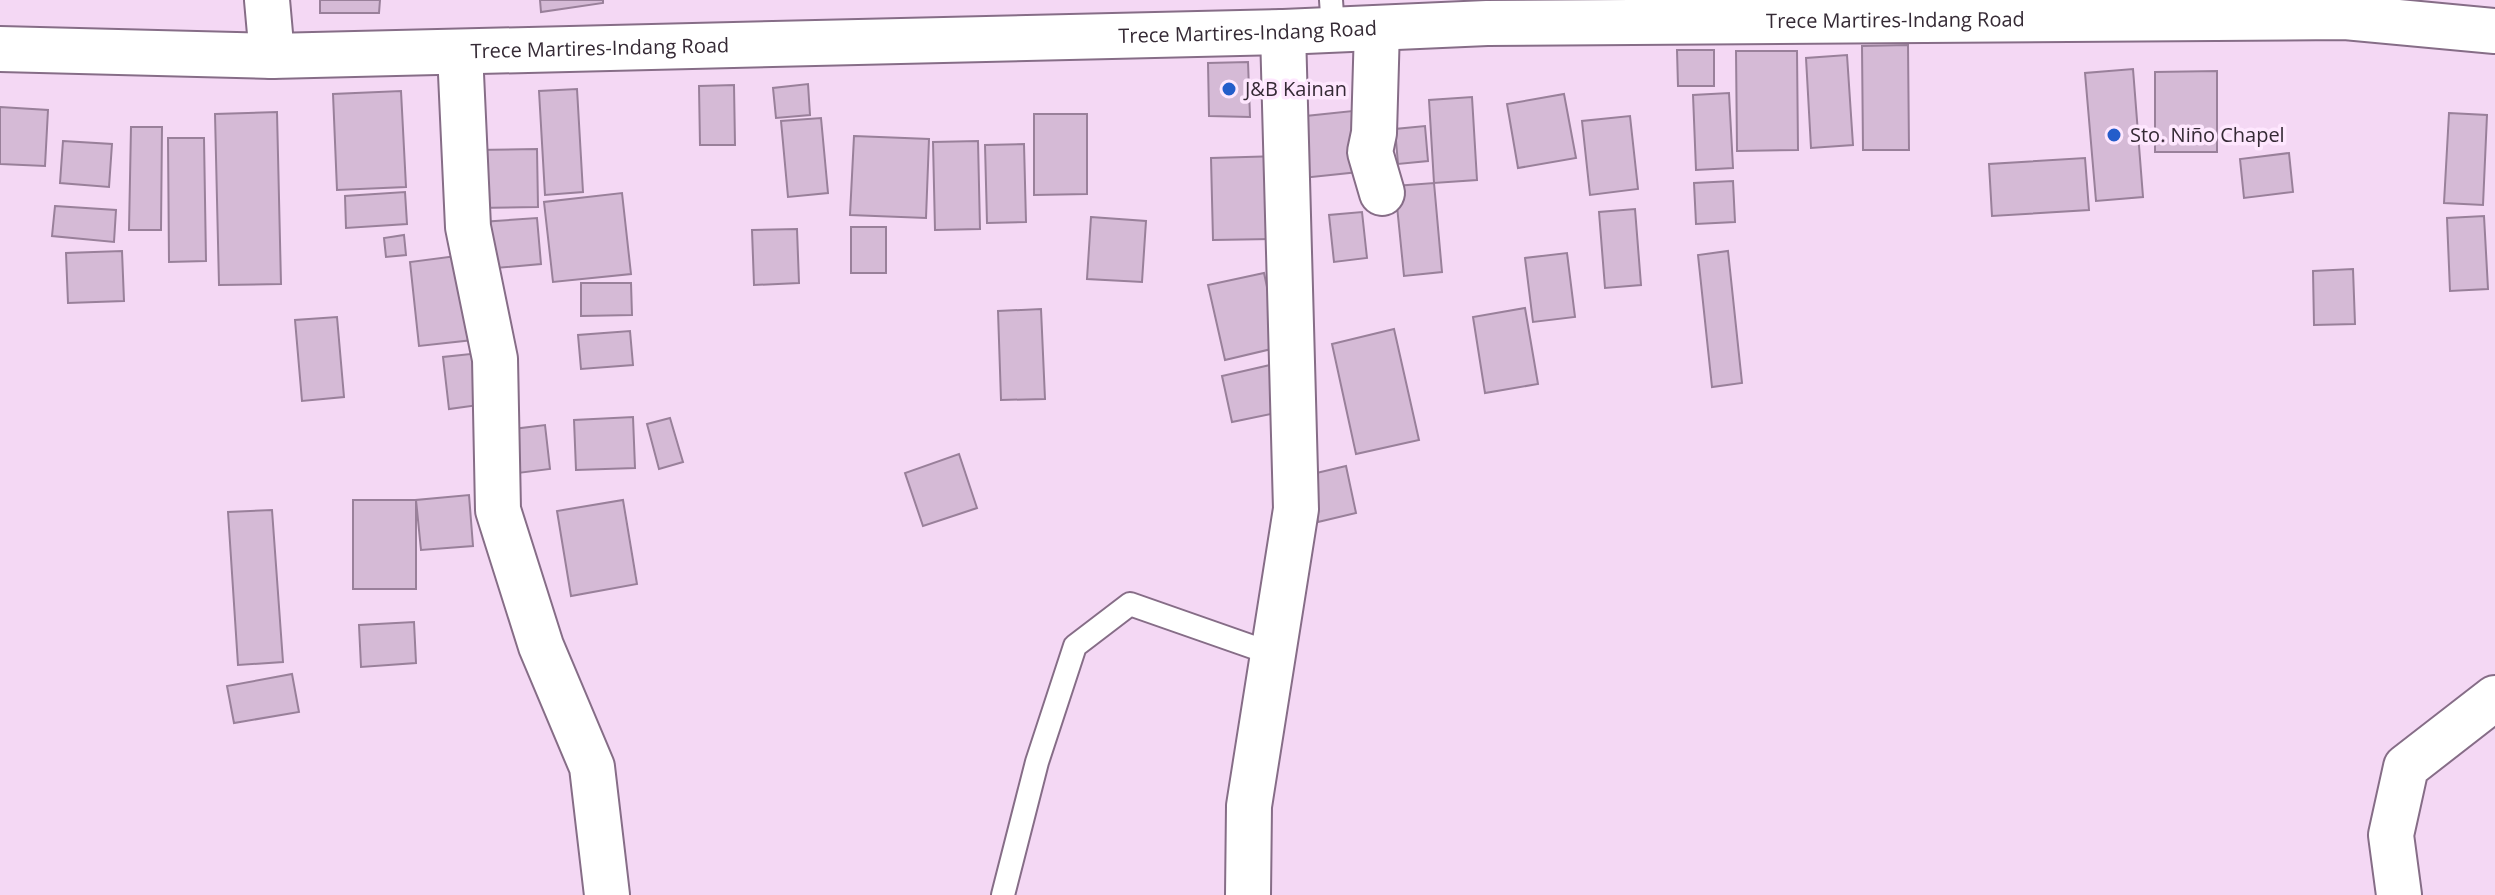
<svg xmlns="http://www.w3.org/2000/svg" width="2495" height="895" font-family="'Open Sans',sans-serif">
	<style>
		.building { fill: #d5bad6; stroke: #99809a; stroke-width: 2 }
		.lines { fill: none; stroke-linecap: round; stroke-linejoin: round }
		.lane-casing { stroke: #866d87; stroke-width: 26 }
		.street-casing { stroke: #866d87; stroke-width: 48 }
		.primary-casing { stroke: #866d87; stroke-width: 48 }
		.lane { stroke: #fff; stroke-width: 22 }
		.street { stroke: #fff; stroke-width: 44 }
		.primary { stroke: #fff; stroke-width: 44 }
		.poi-dot { fill: #245dca; stroke: #fee7fe; stroke-width: 3 }
		.labels { text-anchor: middle; stroke-width: 7; stroke-linejoin: round; paint-order: stroke }
		.street-label { font-size: 20px; fill: #352a35; stroke: #fee7fe }
		.poi-label { font-size: 20px; fill: #352a35; stroke: #fee7fe; text-anchor: start }
	</style>
	<rect width="100%" height="100%" fill="#f4d8f4"/>
	<!-- building -->
	<g class="building">
		<polygon points="320,0 380,0 379,13 320,13"/>
		<polygon points="540,0 603,0 603,3 541,12"/>
		<polygon points="1908,45 1909,150 1863,150 1862,46"/>
		<polygon points="1677,50 1714,50 1714,86 1678,86"/>
		<polygon points="1736,51 1797,51 1798,150 1737,151"/>
		<polygon points="1847,55 1853,145 1811,148 1806,58"/>
		<polygon points="1248,62 1250,117 1209,116 1208,63"/>
		<polygon points="2133,69 2143,197 2096,201 2085,73"/>
		<polygon points="2217,71 2217,152 2155,152 2155,72"/>
		<polygon points="808,84 810,115 776,118 773,88"/>
		<polygon points="734,85 735,145 700,145 699,86"/>
		<polygon points="577,89 583,192 545,195 539,91"/>
		<polygon points="401,91 406,187 337,190 333,94"/>
		<polygon points="1729,93 1733,168 1696,170 1693,95"/>
		<polygon points="1564,94 1576,158 1518,168 1507,104"/>
		<polygon points="1472,97 1477,180 1434,183 1429,100"/>
		<polygon points="0,107 48,110 45,166 0,164"/>
		<polygon points="1362,110 1368,171 1293,179 1287,118"/>
		<polygon points="277,112 281,284 219,285 215,114"/>
		<polygon points="2449,113 2487,115 2483,205 2444,203"/>
		<polygon points="1034,114 1087,114 1087,194 1034,195"/>
		<polygon points="1630,116 1638,189 1590,195 1582,121"/>
		<polygon points="821,118 828,193 788,197 781,121"/>
		<polygon points="1425,126 1428,161 1398,164 1395,129"/>
		<polygon points="131,127 162,127 161,230 129,230"/>
		<polygon points="854,136 929,139 926,218 850,215"/>
		<polygon points="168,138 204,138 206,261 169,262"/>
		<polygon points="63,141 112,144 109,187 60,183"/>
		<polygon points="978,141 980,229 935,230 933,142"/>
		<polygon points="1024,144 1026,222 987,223 985,145"/>
		<polygon points="537,149 538,207 475,208 475,150"/>
		<polygon points="2289,153 2293,192 2244,198 2240,159"/>
		<polygon points="1277,156 1279,239 1213,240 1211,158"/>
		<polygon points="2085,158 2089,210 1992,216 1989,164"/>
		<polygon points="1733,181 1735,222 1696,224 1694,183"/>
		<polygon points="1434,183 1442,272 1404,276 1395,186"/>
		<polygon points="405,192 407,224 346,228 345,196"/>
		<polygon points="622,193 631,274 553,282 544,202"/>
		<polygon points="55,206 116,210 114,242 52,236"/>
		<polygon points="1635,209 1641,285 1605,288 1599,212"/>
		<polygon points="1362,212 1367,258 1334,262 1329,215"/>
		<polygon points="2484,216 2488,289 2450,291 2447,218"/>
		<polygon points="1091,217 1146,221 1142,282 1087,279"/>
		<polygon points="537,218 541,264 484,269 481,222"/>
		<rect x="851" y="227" width="35" height="46"/>
		<polygon points="797,229 799,283 754,285 752,230"/>
		<polygon points="404,235 406,255 386,257 384,238"/>
		<polygon points="122,251 124,301 68,303 66,253"/>
		<polygon points="1728,251 1742,383 1712,387 1698,255"/>
		<polygon points="1567,253 1575,317 1533,322 1525,258"/>
		<polygon points="472,254 482,339 419,346 410,262"/>
		<polygon points="2353,269 2355,324 2314,325 2313,271"/>
		<polygon points="1264,273 1280,347 1225,360 1208,285"/>
		<polygon points="581,283 631,283 632,315 581,316"/>
		<polygon points="1525,308 1538,384 1485,393 1473,317"/>
		<polygon points="1041,309 1045,399 1001,400 998,311"/>
		<polygon points="337,317 344,397 302,401 295,320"/>
		<polygon points="1394,329 1419,440 1356,454 1332,344"/>
		<polygon points="630,331 633,365 581,369 578,335"/>
		<polygon points="480,353 486,404 449,409 443,357"/>
		<polygon points="1270,365 1281,412 1232,422 1222,376"/>
		<polygon points="633,417 635,468 576,470 574,420"/>
		<polygon points="670,418 683,462 659,469 647,424"/>
		<polygon points="545,425 550,469 510,474 505,430"/>
		<polygon points="959,454 977,508 923,526 905,473"/>
		<polygon points="1346,466 1356,513 1318,522 1308,475"/>
		<polygon points="469,495 473,546 421,550 416,500"/>
		<rect x="353" y="500" width="63" height="89"/>
		<polygon points="623,500 637,584 571,596 557,511"/>
		<polygon points="272,510 283,662 238,665 228,512"/>
		<polygon points="414,622 416,663 361,667 359,625"/>
		<polygon points="292,674 299,712 234,723 227,686"/>
	</g>
	<g class="lines">
		<defs>
			<g id="lane">
				<polyline points="1331,0 1333,29"/>
				<polyline points="1003,895 1037,762 1075,646 1130,604 1273,654"/>
			</g>
			<g id="street">
				<polyline points="267,0 272,56"/>
				<polyline points="1377,28 1374,133 1370,152 1382,193"/>
				<polyline points="460,52 468,227 495,359 498,510 541,646 592,767 607,895"/>
				<polyline points="1248,895 1249,806 1296,509 1283,32"/>
				<polyline points="2399,895 2391,835 2406,767 2495,698"/>
			</g>
			<g id="primary">
				<path id="s1" d="M0,49L272,56L1283,32L1487,23L2345,17L2495,31"/>
			</g>
		</defs>
		<!-- lane casing -->
		<use href="#lane" class="lane-casing"/>
		<!-- street casing -->
		<use href="#street" class="street-casing"/>
		<!-- primary casing -->
		<use href="#primary" class="primary-casing"/>
		<!-- lane -->
		<use href="#lane" class="lane"/>
		<!-- street -->
		<use href="#street" class="street"/>
		<!-- primary -->
		<use href="#primary" class="primary"/>
	</g>
	<!-- markers -->
	<g class="poi-dot">
		<circle cx="1229" cy="89" r="8"/>
		<circle cx="2114" cy="135" r="8"/>
	</g>
	<g class="labels">
		<!-- street labels -->
		<g class="street-label">
			<text dy="7" stroke="none"><textPath href="#s1" startOffset="1896">Trece Martires-Indang Road</textPath></text>
			<text dy="7" stroke="none"><textPath href="#s1" startOffset="1248">Trece Martires-Indang Road</textPath></text>
			<text dy="7" stroke="none"><textPath href="#s1" startOffset="600">Trece Martires-Indang Road</textPath></text>
		</g>
		<!-- poi labels -->
		<g class="poi-label">
			<text x="1245" y="96">J&amp;B Kainan</text>
			<text x="2130" y="142">Sto. Niño Chapel</text>
		</g>
	</g>
</svg>
